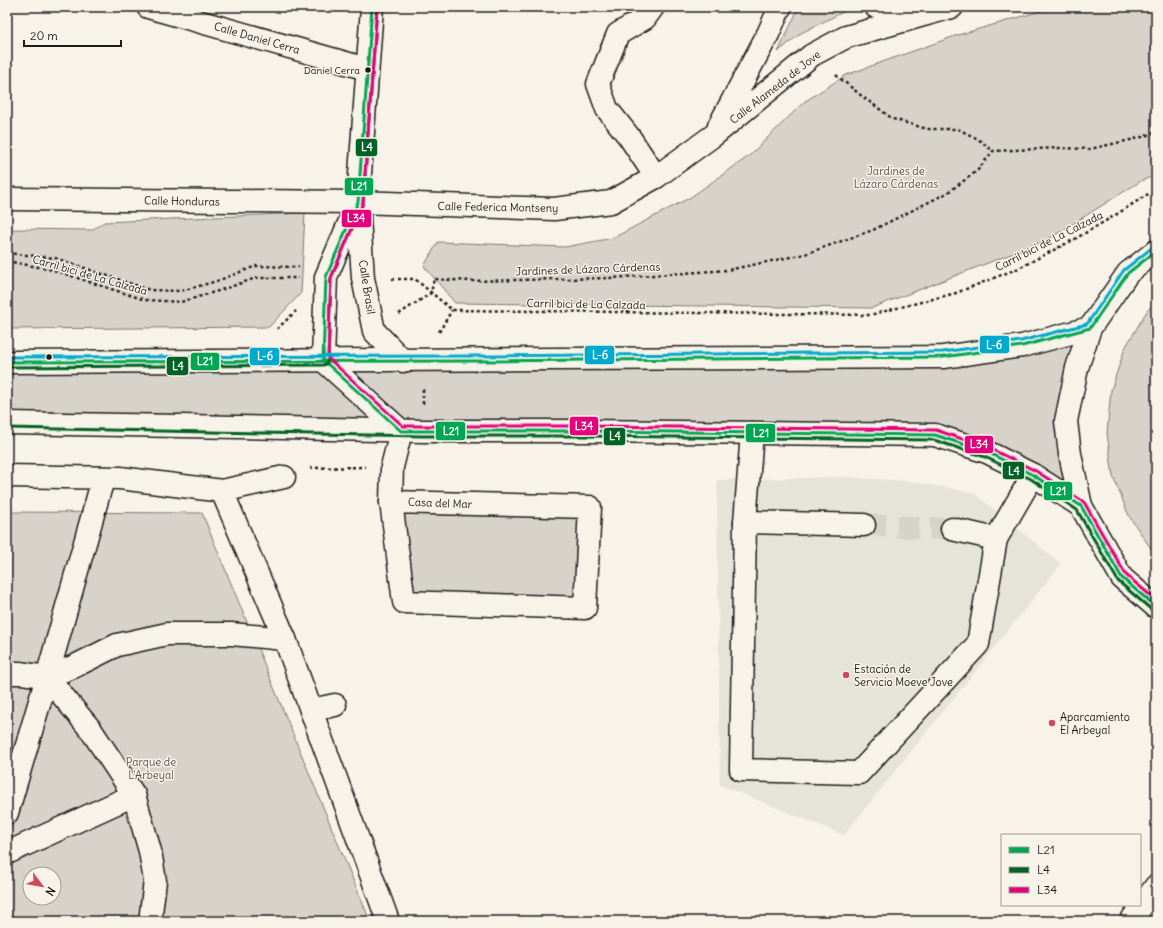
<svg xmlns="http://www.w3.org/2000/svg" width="1163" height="928" font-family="Delius,sans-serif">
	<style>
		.built { fill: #e6e3d9 }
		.green { fill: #d7d3cb; stroke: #7a7874; fill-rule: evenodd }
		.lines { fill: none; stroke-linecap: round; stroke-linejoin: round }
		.minor-tunnel { stroke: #d6d3c9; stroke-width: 22; stroke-dasharray: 22 11; stroke-linecap: butt }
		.minor-casing { stroke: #1c1c1c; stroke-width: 25 }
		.highway-casing { stroke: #1c1c1c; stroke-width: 25 }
		.path { stroke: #1c1c1c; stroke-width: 2.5; stroke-dasharray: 3 3; stroke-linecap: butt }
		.minor { stroke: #f7f3e8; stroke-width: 22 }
		.highway { stroke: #f7f3e8; stroke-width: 22 }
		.bus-1-casing { stroke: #f7f3e8; stroke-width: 6 }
		.bus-2-casing { stroke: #f7f3e8; stroke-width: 6 }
		.bus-3-casing { stroke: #f7f3e8; stroke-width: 6 }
		.bus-4-casing { stroke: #f7f3e8; stroke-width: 6 }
		.bus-1 { stroke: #00a651; stroke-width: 3 }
		.bus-2 { stroke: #006224; stroke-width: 3 }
		.bus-3 { stroke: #e5007d; stroke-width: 3 }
		.bus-4 { stroke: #00a9ce; stroke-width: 3 }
		.bus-dot { fill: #1c1c1c; stroke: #f7f3e8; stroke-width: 1.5 }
		.poi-dot { fill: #d1495b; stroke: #f7f3e8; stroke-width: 1.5 }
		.labels { text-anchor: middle; stroke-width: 3; stroke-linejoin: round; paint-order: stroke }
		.bus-label { font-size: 10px; fill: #1c1c1c; stroke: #f7f3e8; text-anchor: end }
		.street-label { font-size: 11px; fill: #1c1c1c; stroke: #f7f3e8 }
		.park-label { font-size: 11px; fill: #545351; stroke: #f7f3e8 }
		.poi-label { font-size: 11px; fill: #1c1c1c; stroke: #f7f3e8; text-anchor: start }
		.line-badge { stroke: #f7f3e8; stroke-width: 1.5 }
		.badge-label { font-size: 11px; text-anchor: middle; font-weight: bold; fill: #fff }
	</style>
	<rect width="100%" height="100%" fill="#f7f3e8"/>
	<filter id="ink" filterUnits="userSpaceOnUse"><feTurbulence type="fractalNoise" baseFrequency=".025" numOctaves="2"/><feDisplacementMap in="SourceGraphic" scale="8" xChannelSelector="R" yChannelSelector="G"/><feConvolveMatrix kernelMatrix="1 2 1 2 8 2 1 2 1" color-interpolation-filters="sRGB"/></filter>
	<g filter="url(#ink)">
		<!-- built -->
		<polygon class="built" points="841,477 908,481 974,493 1061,564 844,835 720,785 717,480"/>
		<!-- green -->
		<g class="green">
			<polygon points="799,7 844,7 847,10 801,33 778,52"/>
			<polygon points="1055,7 1156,7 1156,175 1141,181 1047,240 872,308 455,303 424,266 438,242 565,247 613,238 691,197 749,156 804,102 846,75 958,35"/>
			<polygon points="305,213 301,293 269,327 7,329 7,229 92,230 104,222"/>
			<polygon points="1156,301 1156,556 1129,516 1113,476 1107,433 1111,390 1125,348 1147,311"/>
			<polygon points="1090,328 1066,421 1081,506 935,435 7,423 7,362 943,357"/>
			<polygon points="391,502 590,507 585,608 404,602"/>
			<path d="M7,512L202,513L370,921H7ZM30,874H54V898H30Z"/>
		</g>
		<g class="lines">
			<!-- minor-tunnel -->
			<polyline class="minor-tunnel" points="864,525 952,529"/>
			<defs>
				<g id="minor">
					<polyline points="148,7 367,69"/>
					<polyline points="372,7 358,202 363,278 374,331 403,361"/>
					<polyline points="653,7 645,18 618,34 598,84 607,109 630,138 656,177"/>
					<polyline points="876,7 906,20"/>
					<polyline points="719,126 768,34 780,7"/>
					<polyline points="7,199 358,202 554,209 611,202 656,177 714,135 812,55 846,37 952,7"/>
					<polyline points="356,207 326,277 323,360 401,431 392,467 391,502"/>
					<polyline points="752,433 745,522 741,770 859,773 978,644 996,539 1033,475"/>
					<polyline points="7,476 120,478 222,491 285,639 388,921"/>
					<polyline points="222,491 284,477"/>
					<polygon points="391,502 590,507 585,608 404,602"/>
					<polyline points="745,522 864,525"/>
					<polyline points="952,529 996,539"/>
					<polyline points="7,673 21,673 47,677 91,730 134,795 150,851 155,881 151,913 152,921"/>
					<polyline points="47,677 73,667 117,645 167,634 231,634 285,639"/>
					<polyline points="311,710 335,705"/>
					<polyline points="7,813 47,677 103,479"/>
					<polyline points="7,853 134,795"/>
					<polyline points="1131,921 1156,886"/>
				</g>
				<g id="highway">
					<polyline points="1156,251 1128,273 1090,328 1077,368 1066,421 1070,454 1081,506 1122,578 1156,607"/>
					<path d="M7,362C319,362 631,360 943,357L1022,346L1090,328"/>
					<polyline points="7,423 238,427 423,431 584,431 935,435 987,452 1033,475 1081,506"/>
				</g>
			</defs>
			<!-- minor casing -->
			<use href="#minor" class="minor-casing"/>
			<!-- highway casing -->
			<use href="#highway" class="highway-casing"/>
			<!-- path -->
			<g class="path">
				<polyline points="836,75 863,97 893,119 927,129 958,129 978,139 993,151"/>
				<polyline points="7,253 55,258 150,290 181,291 217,281 256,266 299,267"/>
				<polyline points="7,261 53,270 145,300 181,302 218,291 256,278 299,278"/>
				<polyline points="392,279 415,279 452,310 870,315 956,293 1019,268 1075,239 1114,216 1156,189"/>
				<polyline points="399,314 431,293 434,279 471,281 610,278 728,270 805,254 873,230 947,193 977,171 993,151 1058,148 1090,149 1139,138 1156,132"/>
				<polyline points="277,329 296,311"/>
				<polyline points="439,332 452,310"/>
				<polyline points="423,389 423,404"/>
				<polyline points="310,468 365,467"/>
			</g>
			<!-- minor -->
			<use href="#minor" class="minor"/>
			<!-- highway -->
			<use href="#highway" class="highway"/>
			<defs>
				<g id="bus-1">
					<polyline points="323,360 401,431 584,431 935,435 987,452 1033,475 1081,506 1122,578 1156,607"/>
					<polyline points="323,360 326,277 358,202 372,7"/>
					<polyline points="7,362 475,361 943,357 1022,346 1090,328 1128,273 1156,251"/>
				</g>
				<g id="bus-2">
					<polyline points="7,367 323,365 326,364 328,360 331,278 363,203 377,7"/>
					<polyline points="7,428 423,436 584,436 934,440 985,457 1031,479 1077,510 1118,581 1153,611"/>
				</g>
				<polyline id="bus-3" points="377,7 363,203 331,278 328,358 403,426 584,426 936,430 989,448 1036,471 1084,502 1126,575 1156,600"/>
				<polyline id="bus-4" points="7,357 475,356 943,352 1021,341 1087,324 1124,270 1153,247"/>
			</defs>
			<!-- bus-1 casing -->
			<use href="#bus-1" class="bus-1-casing"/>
			<!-- bus-2 casing -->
			<use href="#bus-2" class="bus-2-casing"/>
			<!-- bus-3 casing -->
			<use href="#bus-3" class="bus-3-casing"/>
			<!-- bus-4 casing -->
			<use href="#bus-4" class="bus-4-casing"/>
			<!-- bus-1 -->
			<use href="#bus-1" class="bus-1"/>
			<!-- bus-2 -->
			<use href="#bus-2" class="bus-2"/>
			<!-- bus-3 -->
			<use href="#bus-3" class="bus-3"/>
			<!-- bus-4 -->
			<use href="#bus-4" class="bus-4"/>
		</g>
	</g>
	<!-- markers -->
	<g class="bus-dot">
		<circle cx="368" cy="70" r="3.5"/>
		<circle cx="49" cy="357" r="3.5"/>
	</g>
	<g class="poi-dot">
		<circle cx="846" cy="675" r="4"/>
		<circle cx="1052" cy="723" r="4"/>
	</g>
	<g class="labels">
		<!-- bus labels -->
		<g class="bus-label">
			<text x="360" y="74">Daniel Cerra</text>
		</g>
		<!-- street labels -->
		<g class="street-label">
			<text transform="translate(257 38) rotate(16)" y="4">Calle Daniel Cerra</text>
			<text transform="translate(775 87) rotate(-38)" y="4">Calle Alameda de Jove</text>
			<text transform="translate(182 201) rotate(1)" y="4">Calle Honduras</text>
			<text transform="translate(498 207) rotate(1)" y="4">Calle Federica Montseny</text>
			<text transform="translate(1049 241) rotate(-27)" y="4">Carril bici de La Calzada</text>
			<text transform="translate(588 269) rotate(-2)" y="4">Jardines de Lázaro Cárdenas</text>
			<text transform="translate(90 275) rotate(16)" y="4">Carril bici de La Calzada</text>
			<text transform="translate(367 287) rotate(81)" y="4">Calle Brasil</text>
			<text transform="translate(586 304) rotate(1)" y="4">Carril bici de La Calzada</text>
			<text transform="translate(440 503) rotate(2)" y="4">Casa del Mar</text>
		</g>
		<!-- park labels -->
		<g class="park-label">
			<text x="896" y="175">Jardines de<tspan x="896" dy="13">Lázaro Cárdenas</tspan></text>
			<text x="151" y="766">Parque de<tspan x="151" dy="13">L'Arbeyal</tspan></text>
		</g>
		<!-- poi labels -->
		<g class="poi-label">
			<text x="854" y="673">Estación de<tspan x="854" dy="13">Servicio Moeve Jove</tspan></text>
			<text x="1060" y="721">Aparcamiento<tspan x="1060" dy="13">El Arbeyal</tspan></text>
		</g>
	</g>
	<g class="line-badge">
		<rect x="355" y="138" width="23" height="19" rx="4" fill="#006224"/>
		<rect x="344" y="177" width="30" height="19" rx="4" fill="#00a651"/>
		<rect x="341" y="209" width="31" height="19" rx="4" fill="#e5007d"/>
		<rect x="979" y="335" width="31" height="19" rx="4" fill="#00a9ce"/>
		<rect x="584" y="345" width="31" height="20" rx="4" fill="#00a9ce"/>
		<rect x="249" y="347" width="31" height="19" rx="4" fill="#00a9ce"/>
		<rect x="190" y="352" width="30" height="19" rx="4" fill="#00a651"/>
		<rect x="166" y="356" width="23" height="20" rx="4" fill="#006224"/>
		<rect x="569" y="416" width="30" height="20" rx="4" fill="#e5007d"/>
		<rect x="435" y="421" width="31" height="20" rx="4" fill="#00a651"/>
		<rect x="745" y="423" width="31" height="20" rx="4" fill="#00a651"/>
		<rect x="603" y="427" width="23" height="19" rx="4" fill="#006224"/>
		<rect x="964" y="435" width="30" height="19" rx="4" fill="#e5007d"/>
		<rect x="1002" y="461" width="23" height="19" rx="4" fill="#006224"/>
		<rect x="1043" y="481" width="30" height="20" rx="4" fill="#00a651"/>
	</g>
	<g class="badge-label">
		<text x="367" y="151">L4</text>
		<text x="359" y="190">L21</text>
		<text x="356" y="222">L34</text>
		<text x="994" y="349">L-6</text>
		<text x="600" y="359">L-6</text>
		<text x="265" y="360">L-6</text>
		<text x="205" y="365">L21</text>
		<text x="178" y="370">L4</text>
		<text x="584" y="430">L34</text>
		<text x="451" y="435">L21</text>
		<text x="761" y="437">L21</text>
		<text x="615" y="440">L4</text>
		<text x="979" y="448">L34</text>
		<text x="1014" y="475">L4</text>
		<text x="1058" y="495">L21</text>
	</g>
	<!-- margin -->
	<rect width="1163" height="928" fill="none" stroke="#f7f3e8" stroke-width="24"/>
	<rect x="12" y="12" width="1139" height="904" fill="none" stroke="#1c1c1c" stroke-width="1.5" filter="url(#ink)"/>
	<!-- legend -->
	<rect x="1001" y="834" width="140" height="72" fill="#f7f3e8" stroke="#9f9d96"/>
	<rect x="1009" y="847" width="20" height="6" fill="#00a651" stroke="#9f9d96"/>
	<text x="1037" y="854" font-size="12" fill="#1c1c1c">L21</text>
	<rect x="1009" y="867" width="20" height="6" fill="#006224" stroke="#9f9d96"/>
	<text x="1037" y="874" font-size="12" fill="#1c1c1c">L4</text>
	<rect x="1009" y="887" width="20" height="6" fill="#e5007d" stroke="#9f9d96"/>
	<text x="1037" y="894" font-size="12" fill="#1c1c1c">L34</text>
	<!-- north arrow -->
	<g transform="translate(42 886) rotate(122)"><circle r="19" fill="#f7f3e8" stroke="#9f9d96"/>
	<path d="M0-3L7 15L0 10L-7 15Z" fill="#d1495b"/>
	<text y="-6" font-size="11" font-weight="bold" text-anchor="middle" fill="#1c1c1c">N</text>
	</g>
	<!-- scale -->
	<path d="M24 40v6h97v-6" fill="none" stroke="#1c1c1c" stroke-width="2"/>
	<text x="30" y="40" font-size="12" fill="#1c1c1c" stroke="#f7f3e8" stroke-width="3" paint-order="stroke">20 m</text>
</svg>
